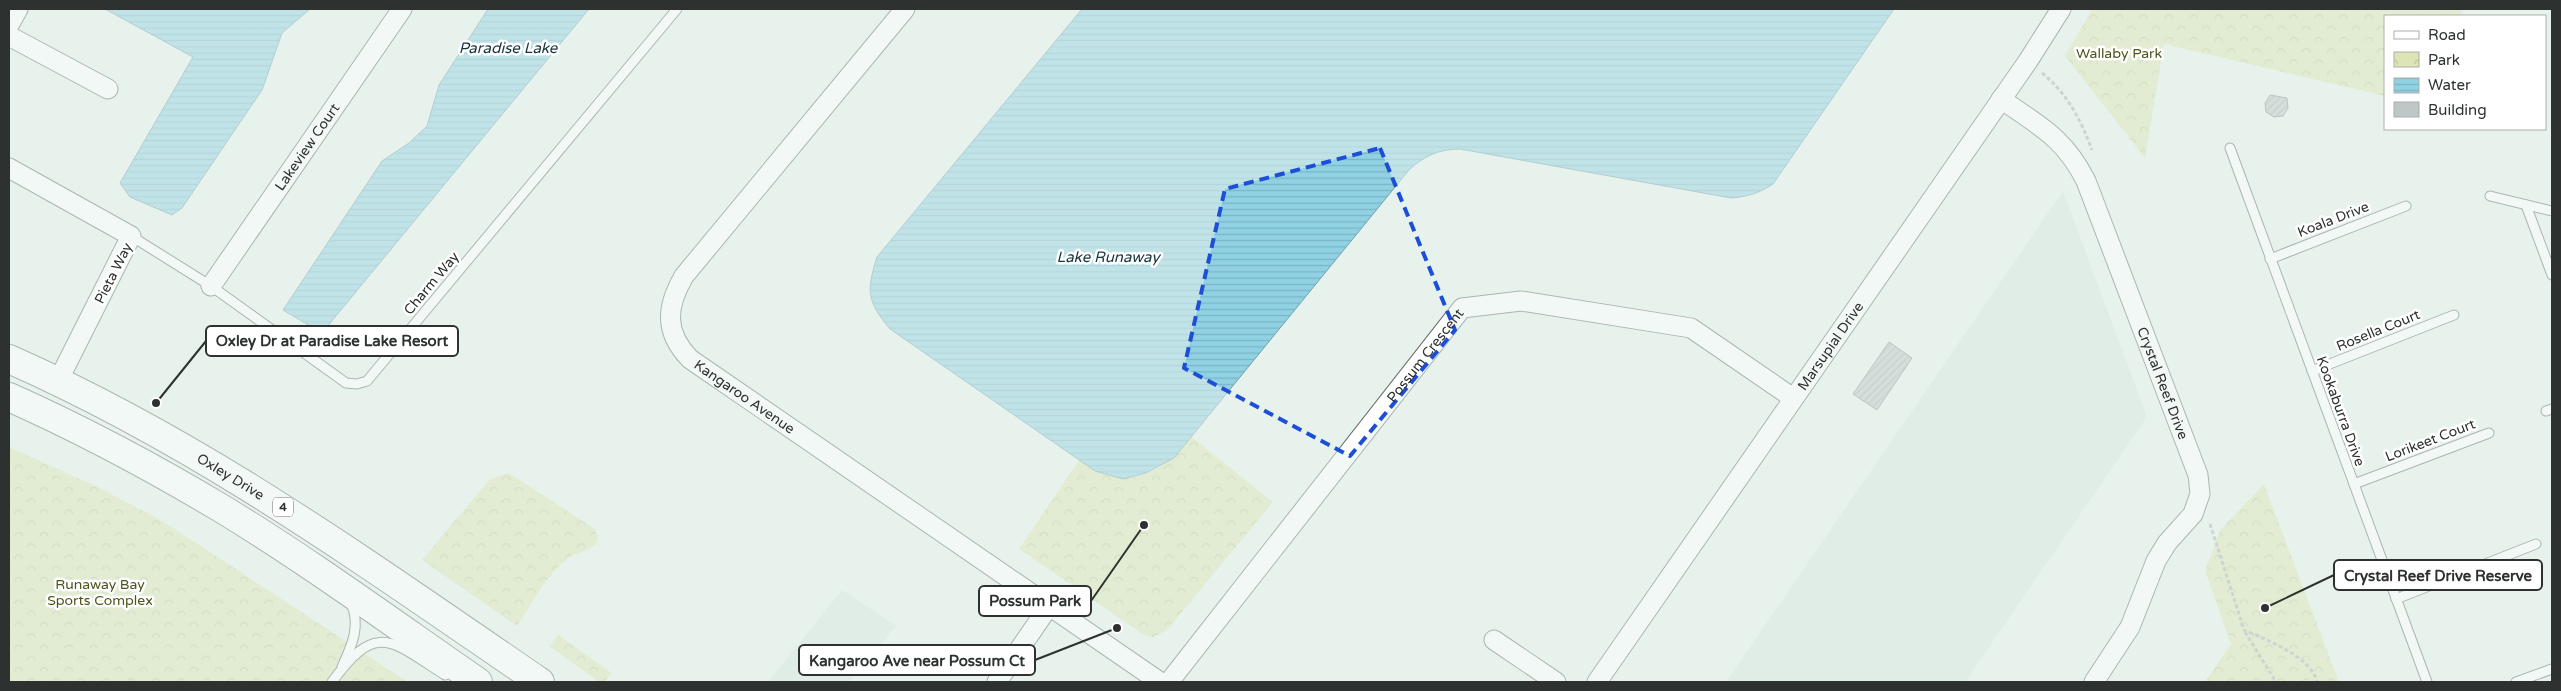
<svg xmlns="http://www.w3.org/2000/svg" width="2561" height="691" font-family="'Varela Round',sans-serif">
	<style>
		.built { fill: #d4e6de }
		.park { fill: url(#park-crowns) }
		.water { fill: url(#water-rules); stroke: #72a1ad }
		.building { fill: url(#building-hatch); stroke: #848f8e }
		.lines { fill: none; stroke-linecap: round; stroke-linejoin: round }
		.lane-casing { stroke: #646d69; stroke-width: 11 }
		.street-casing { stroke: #646d69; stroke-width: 21 }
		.primary-casing { stroke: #646d69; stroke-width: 30 }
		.path { stroke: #aab2ae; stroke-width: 3; stroke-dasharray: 4 2.5; stroke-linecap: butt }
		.lane { stroke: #fff; stroke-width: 9 }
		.street { stroke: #fff; stroke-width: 19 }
		.primary { stroke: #fff; stroke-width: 28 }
		.marked { fill: none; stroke: #1d4ed8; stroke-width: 4; stroke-dasharray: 10 6; stroke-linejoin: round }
		.labels { text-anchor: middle; stroke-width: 5; stroke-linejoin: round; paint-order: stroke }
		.shield { fill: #fff; stroke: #6c6f6d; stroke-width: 1 }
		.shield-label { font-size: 12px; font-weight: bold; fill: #2d312f }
		.park-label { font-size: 14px; fill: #4e551b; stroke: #fff }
		.street-label { font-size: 14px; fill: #2d312f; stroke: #fff }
		.water-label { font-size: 15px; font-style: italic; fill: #15353d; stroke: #fff }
		.leader { fill: none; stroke: #2d312f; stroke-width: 2 }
		.callout-dot { fill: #2d312f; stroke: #fff; stroke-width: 2 }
		.callout { fill: #fff; stroke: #2d312f; stroke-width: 2 }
		.callout-label { font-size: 15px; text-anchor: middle; font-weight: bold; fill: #2d312f }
	</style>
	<defs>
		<pattern id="park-crowns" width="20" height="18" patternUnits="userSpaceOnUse" patternTransform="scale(1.25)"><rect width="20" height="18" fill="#dce5b3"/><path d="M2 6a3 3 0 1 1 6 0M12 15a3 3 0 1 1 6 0" fill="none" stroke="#bdc59a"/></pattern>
		<pattern id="water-rules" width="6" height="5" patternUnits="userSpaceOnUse" patternTransform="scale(1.25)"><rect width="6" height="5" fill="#90d1e3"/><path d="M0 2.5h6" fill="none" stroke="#7cb4c3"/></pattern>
		<pattern id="building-hatch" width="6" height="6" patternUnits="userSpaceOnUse" patternTransform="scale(1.25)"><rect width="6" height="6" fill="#bcc7c6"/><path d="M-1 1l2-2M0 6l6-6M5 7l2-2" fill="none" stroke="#a2abaa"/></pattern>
	</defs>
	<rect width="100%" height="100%" fill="#e8f2ed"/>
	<!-- built -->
	<g class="built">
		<polygon points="2063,191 2147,417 1965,682 1726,682"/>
		<polygon points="842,590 896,626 849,682 768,682"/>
	</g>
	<!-- park -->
	<g class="park">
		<polygon points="2092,9 2462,9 2461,16 2385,16 2385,96 2164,44 2145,158 2065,56"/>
		<path d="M1192,437L1273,502L1167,630L1152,638L1141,633L1019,549L1079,460C1126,492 1158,477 1192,437Z"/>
		<polygon points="9,447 98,487 164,522 408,682 9,682"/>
		<path d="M509,473L595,529L598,539C592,553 581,550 570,557C547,573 532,604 517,626L422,560L490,479Z"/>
		<polygon points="2264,484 2339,682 2205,682 2231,644 2205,571 2220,530"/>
		<polygon points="558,635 612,673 604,682 599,682 549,646"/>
	</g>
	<!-- water -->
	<g class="water">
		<polygon points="105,9 310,9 282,33 262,90 182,208 172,215 130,197 120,183 193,57"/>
		<polygon points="488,9 589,9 322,333 283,310 382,161 409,143 427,126 439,85"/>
		<path d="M1082,9H1894L1773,184C1760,193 1746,197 1731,198L1460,149C1439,149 1424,156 1409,170L1174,458L1146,473L1123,479L1095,471L890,329C867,301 866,292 877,257Z"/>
	</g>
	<!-- building -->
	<g class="building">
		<polygon points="2270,95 2287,98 2288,108 2283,116 2274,117 2266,112 2265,103"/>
		<polygon points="1889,342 1912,358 1877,410 1853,394"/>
	</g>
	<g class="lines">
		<defs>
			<g id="lane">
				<polyline points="2230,148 2427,682"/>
				<polyline points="2490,196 2552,211"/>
				<polyline points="2526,205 2552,275"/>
				<polyline points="131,236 211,286 346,383 357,384 367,381 677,9"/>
				<polyline points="2270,259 2406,206"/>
				<polyline points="2312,371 2454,315"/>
				<polyline points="2546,411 2552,409"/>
				<polyline points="2354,484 2489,433"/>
				<polyline points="2396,599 2536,544"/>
				<path d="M342,667C352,645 361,626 351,603"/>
				<path d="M332,682C377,620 391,641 445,675"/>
				<polyline points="2516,682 2552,669"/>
			</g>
			<g id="street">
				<path id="s1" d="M905,9L684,276C666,307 664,332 690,359L1160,682"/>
				<polyline points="9,25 18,9"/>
				<polyline points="9,36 108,89"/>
				<path id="s2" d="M2001,99C2039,126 2064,137 2086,181L2198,475L2200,494L2193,514L2167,543L2156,561L2130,627L2094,682"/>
				<polyline points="9,168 131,236 58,381"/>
				<path id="s3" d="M211,286L402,9"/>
				<polyline points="1494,640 1556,682"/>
				<polyline points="997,682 1049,606"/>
				<path id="s4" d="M1169,682L1462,308L1521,301L1691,328L1793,398"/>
				<path id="s5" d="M1597,682L2028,61L2061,9"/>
			</g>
			<g id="primary">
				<path id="s6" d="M9,359C202,444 367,564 540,682"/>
				<path d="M9,397C83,430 154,468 224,510C311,563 394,624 478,682"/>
			</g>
		</defs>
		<!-- lane casing -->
		<use href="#lane" class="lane-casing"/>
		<!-- street casing -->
		<use href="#street" class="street-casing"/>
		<!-- primary casing -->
		<use href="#primary" class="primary-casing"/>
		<!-- path -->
		<g class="path">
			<path d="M2042,73C2067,93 2081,120 2092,150"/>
			<path d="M2210,524L2244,630C2265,639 2312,657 2317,682"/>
			<polyline points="2245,632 2276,682"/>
		</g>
		<!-- lane -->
		<use href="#lane" class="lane"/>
		<!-- street -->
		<use href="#street" class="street"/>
		<!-- primary -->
		<use href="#primary" class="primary"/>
	</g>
	<!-- marked area -->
	<path d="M0 0H2561V691H0ZM1380,148L1455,330L1350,456L1184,368L1225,189Z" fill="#e8f2ed" fill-opacity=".55" fill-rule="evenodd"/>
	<path class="marked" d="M1380,148L1455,330L1350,456L1184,368L1225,189Z"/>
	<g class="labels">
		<!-- shield labels -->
		<rect class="shield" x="273" y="497.5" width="20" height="19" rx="4"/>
		<g class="shield-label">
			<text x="283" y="511">4</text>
		</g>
		<!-- park labels -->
		<g class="park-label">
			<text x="2119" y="58">Wallaby Park</text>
			<text x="100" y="589">Runaway Bay<tspan x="100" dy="16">Sports Complex</tspan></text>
		</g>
		<!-- street labels -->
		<g class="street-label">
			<text dy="5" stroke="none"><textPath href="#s3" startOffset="169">Lakeview Court</textPath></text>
			<text transform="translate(2333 219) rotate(-21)" y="5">Koala Drive</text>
			<text transform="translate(113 273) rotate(-63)" y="5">Pieta Way</text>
			<text transform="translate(431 283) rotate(-50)" y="5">Charm Way</text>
			<text transform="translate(2378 330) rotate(-22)" y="5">Rosella Court</text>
			<text dy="5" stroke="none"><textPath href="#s5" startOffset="409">Marsupial Drive</textPath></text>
			<text dy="5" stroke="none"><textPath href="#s4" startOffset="415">Possum Crescent</textPath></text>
			<text dy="5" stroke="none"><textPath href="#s2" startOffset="336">Crystal Reef Drive</textPath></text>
			<text dy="5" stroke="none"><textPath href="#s1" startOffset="504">Kangaroo Avenue</textPath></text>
			<text transform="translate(2341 411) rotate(70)" y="5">Kookaburra Drive</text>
			<text transform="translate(2430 440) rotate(-21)" y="5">Lorikeet Court</text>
			<text dy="5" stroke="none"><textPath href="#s6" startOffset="251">Oxley Drive</textPath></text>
		</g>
		<!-- water labels -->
		<g class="water-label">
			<text x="508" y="53">Paradise Lake</text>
			<text x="1108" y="262">Lake Runaway</text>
		</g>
	</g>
	<!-- callouts -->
	<path class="leader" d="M156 403L206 341M2265 608L2334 575M1144 525L1091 601M1117 628L1035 660"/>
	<g class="callout-dot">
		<circle cx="156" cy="403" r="5"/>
		<circle cx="2265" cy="608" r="5"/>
		<circle cx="1144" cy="525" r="5"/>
		<circle cx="1117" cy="628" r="5"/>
	</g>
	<g class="callout">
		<rect x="206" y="326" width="252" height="30" rx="5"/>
		<rect x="2334" y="560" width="208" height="30" rx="5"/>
		<rect x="979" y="586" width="112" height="30" rx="5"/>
		<rect x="799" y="645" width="236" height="30" rx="5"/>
	</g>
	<g class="callout-label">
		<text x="332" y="346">Oxley Dr at Paradise Lake Resort</text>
		<text x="2438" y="581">Crystal Reef Drive Reserve</text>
		<text x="1035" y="606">Possum Park</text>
		<text x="917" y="666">Kangaroo Ave near Possum Ct</text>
	</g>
	<!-- border -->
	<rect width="2561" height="691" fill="none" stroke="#2d312f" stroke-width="20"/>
	<!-- legend -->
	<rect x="2384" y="15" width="162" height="115" fill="#ffffff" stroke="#abadac"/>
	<rect x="2394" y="31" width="25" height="8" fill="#ffffff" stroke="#abadac"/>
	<text x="2428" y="40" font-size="15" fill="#2d312f">Road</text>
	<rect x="2394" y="52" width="25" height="15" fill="url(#park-crowns)" stroke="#abadac"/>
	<text x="2428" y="65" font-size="15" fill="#2d312f">Park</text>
	<rect x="2394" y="78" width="25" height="15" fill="url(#water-rules)" stroke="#abadac"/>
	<text x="2428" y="90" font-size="15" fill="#2d312f">Water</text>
	<rect x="2394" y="102" width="25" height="15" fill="#bcc7c6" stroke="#abadac"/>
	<text x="2428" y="115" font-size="15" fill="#2d312f">Building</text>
</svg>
